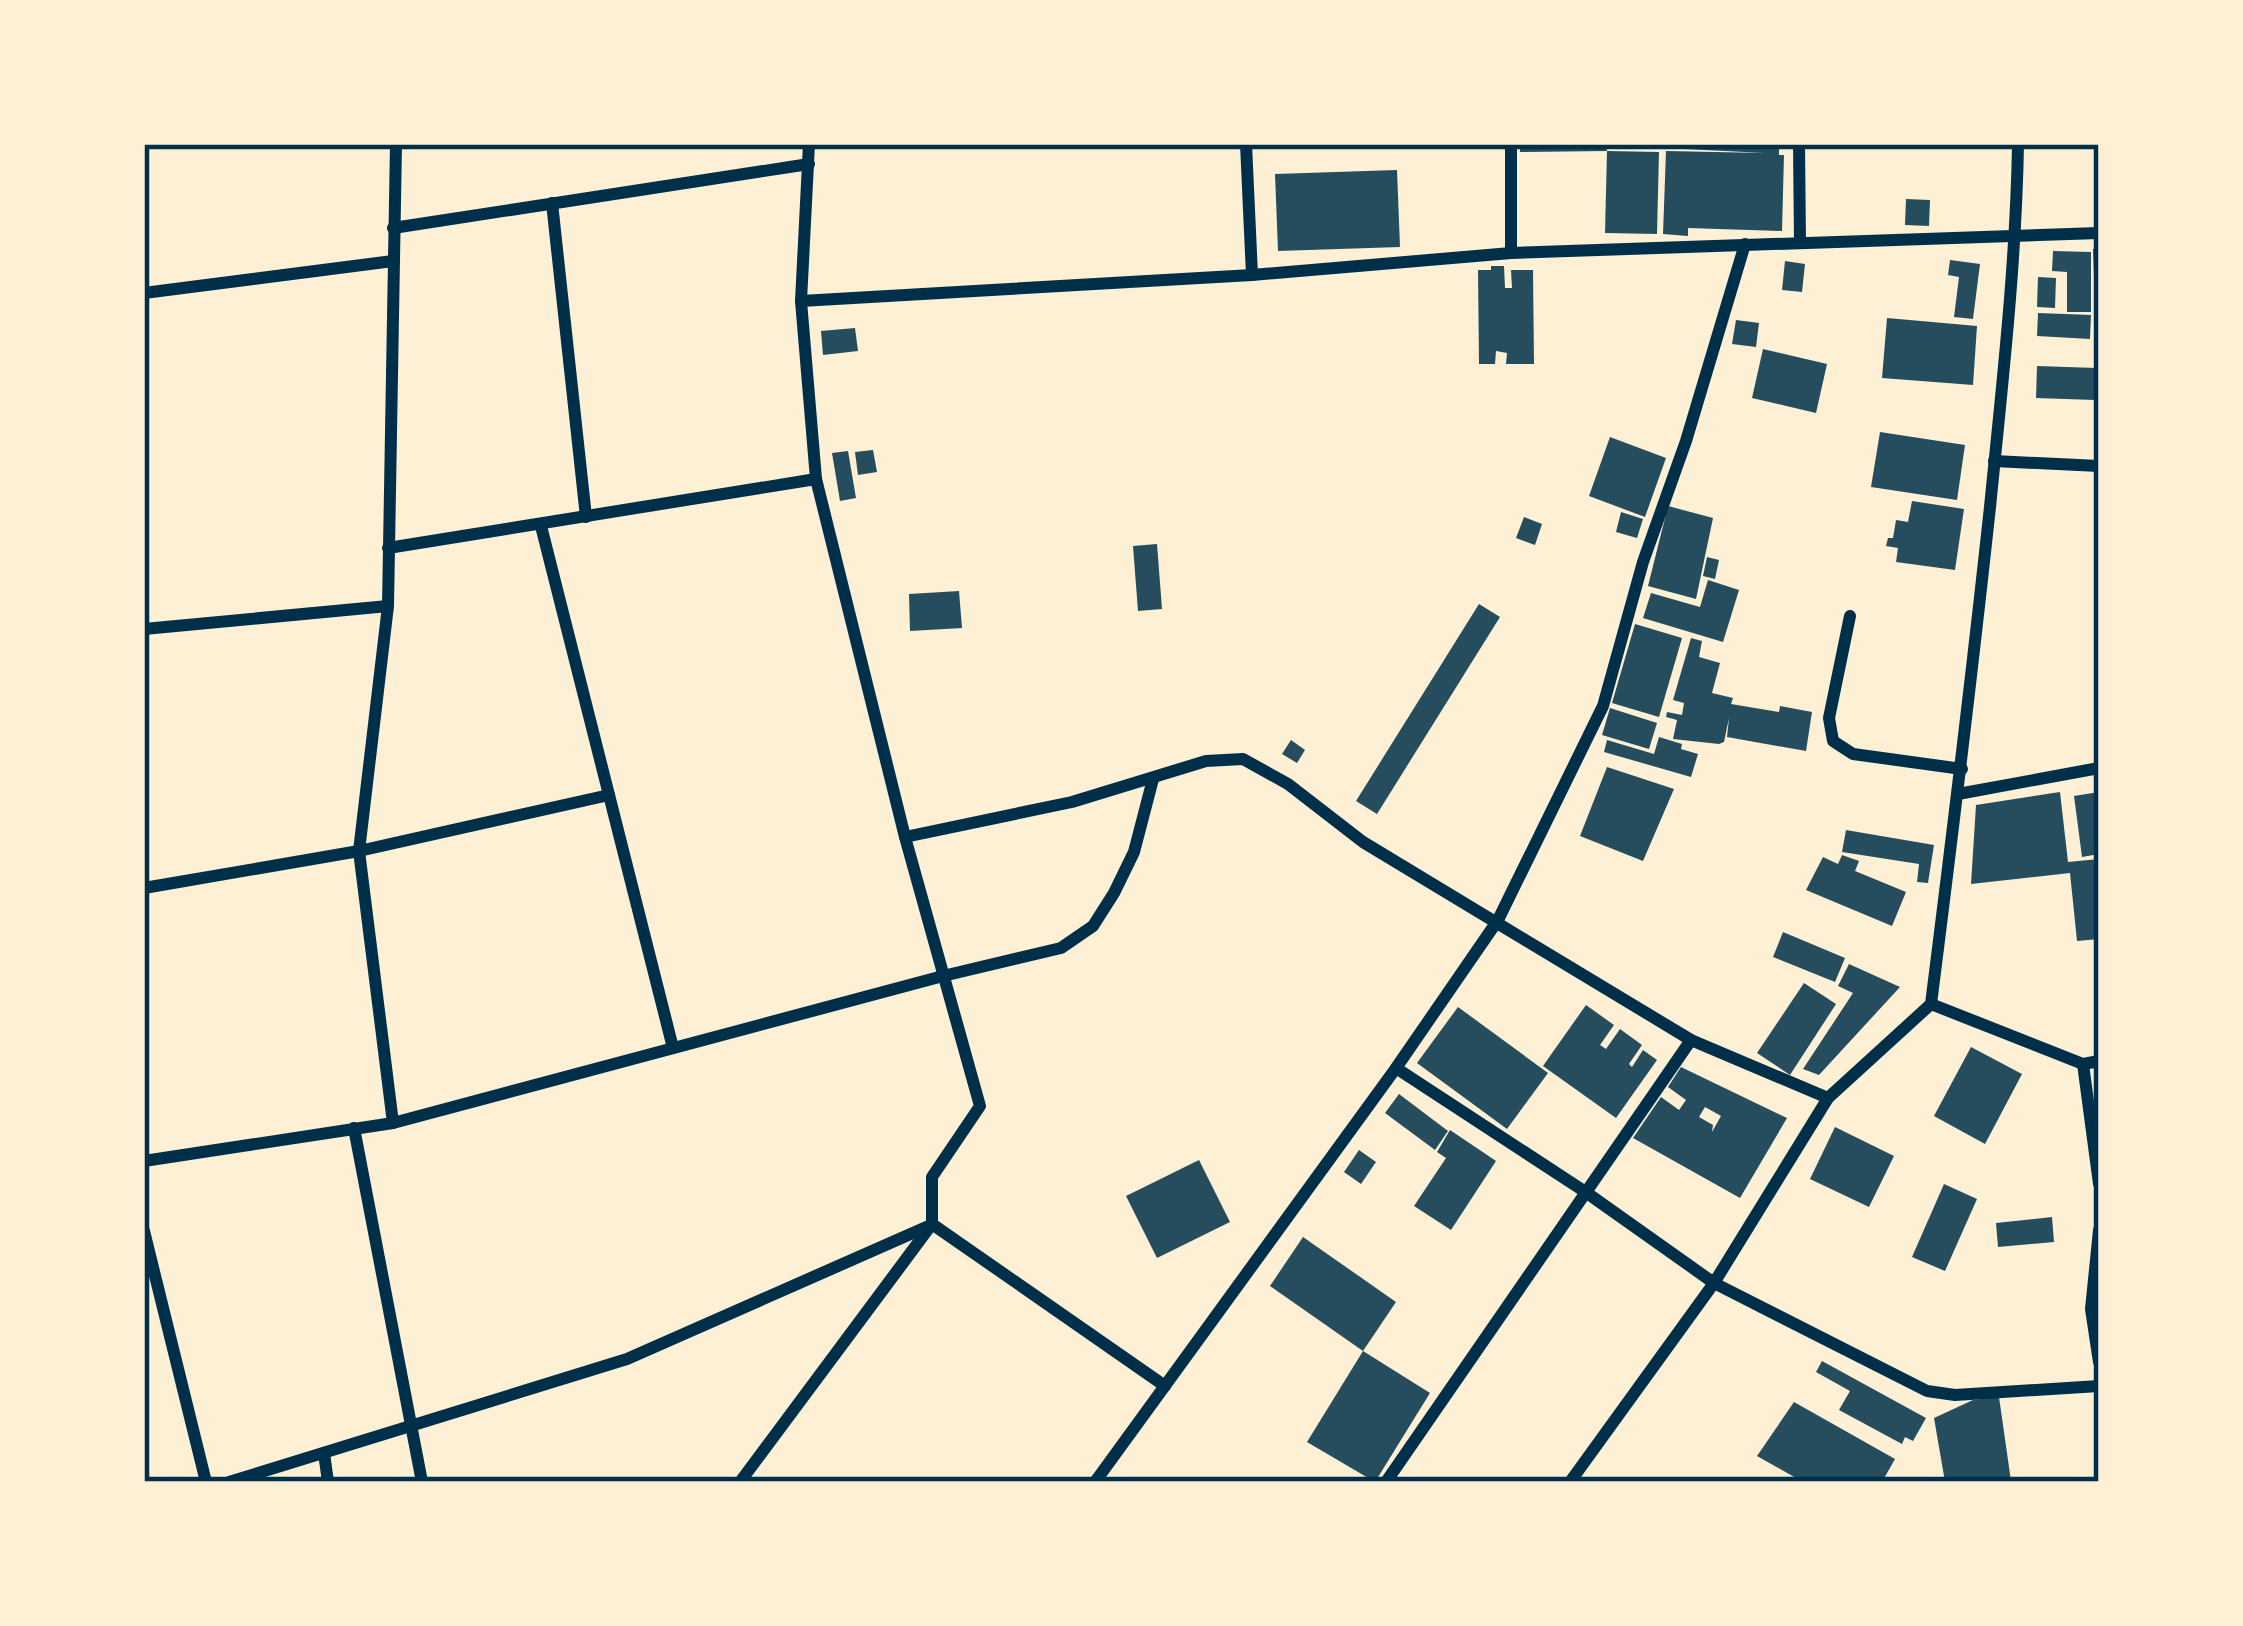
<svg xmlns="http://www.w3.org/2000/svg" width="2243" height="1626" font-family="Inter,sans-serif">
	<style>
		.building { fill: #264d5e; fill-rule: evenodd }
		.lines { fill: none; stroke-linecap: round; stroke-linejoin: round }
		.minor { stroke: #003049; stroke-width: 12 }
		.neatline { fill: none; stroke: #003049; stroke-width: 4.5 }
	</style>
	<rect width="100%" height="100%" fill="#fdf0d5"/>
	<!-- building -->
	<g class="building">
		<polygon points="1520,144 1607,144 1607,151 1520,152"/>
		<polygon points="1664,144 1779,144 1779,155 1784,155 1782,231 1688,228 1688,236 1663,234 1666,151 1765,153 1664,148"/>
		<polygon points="1607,151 1659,152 1657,234 1605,233"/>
		<polygon points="1397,170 1400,247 1278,251 1275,174"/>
		<polygon points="1906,199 1930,200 1929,226 1905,225"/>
		<polygon points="2093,249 2099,249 2099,275 2094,275"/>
		<polygon points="2053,251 2091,252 2091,312 2067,312 2067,272 2052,271"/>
		<polygon points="1950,260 1980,264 1973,319 1954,317 1959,277 1948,275"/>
		<polygon points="1785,261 1805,264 1802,292 1782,290"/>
		<polygon points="1491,266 1504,266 1505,288 1512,288 1511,270 1533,270 1534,364 1506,364 1507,353 1496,351 1495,364 1479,364 1478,270 1491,270"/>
		<polygon points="2038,277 2056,278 2055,308 2037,307"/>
		<polygon points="2038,313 2091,315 2090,339 2037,336"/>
		<polygon points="1887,318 1977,326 1973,385 1882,378"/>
		<polygon points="1736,320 1759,323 1756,347 1732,344"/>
		<polygon points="855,328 858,351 823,355 821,331"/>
		<polygon points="1763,349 1827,364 1816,413 1752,398"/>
		<polygon points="2037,366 2097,368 2095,400 2036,398"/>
		<polygon points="1880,432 1965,445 1957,500 1871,487"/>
		<polygon points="1610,437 1666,458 1645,517 1589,496"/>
		<polygon points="873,450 877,472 858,475 855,452"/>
		<polygon points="848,451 856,498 840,501 832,453"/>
		<polygon points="1912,501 1964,509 1955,570 1896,562 1898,548 1886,546 1888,538 1893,538 1896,520 1908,522"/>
		<polygon points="1668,506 1713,518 1696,599 1648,586"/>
		<polygon points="1621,512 1643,519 1637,538 1616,532"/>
		<polygon points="1524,517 1542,524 1535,545 1516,538"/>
		<polygon points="1157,544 1162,609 1138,611 1133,546"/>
		<polygon points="1707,557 1719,560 1715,579 1703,576"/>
		<polygon points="1708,580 1739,590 1723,642 1643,618 1651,593 1700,607"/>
		<polygon points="959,591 962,628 910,631 909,594"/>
		<polygon points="1479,604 1500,617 1377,814 1356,801"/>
		<polygon points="1635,624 1682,638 1659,717 1612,703"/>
		<polygon points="1691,638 1702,641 1699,657 1720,663 1712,693 1733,698 1731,704 1779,712 1780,706 1812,712 1806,751 1727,737 1729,718 1724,742 1719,744 1673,739 1677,720 1666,717 1667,712 1682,715 1684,703 1673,700"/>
		<polygon points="1610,708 1657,723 1649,749 1602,735"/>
		<polygon points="1659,737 1682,744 1681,749 1698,754 1691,777 1604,752 1607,740 1654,754"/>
		<polygon points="1291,740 1305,750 1297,763 1282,754"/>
		<polygon points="1607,767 1674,789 1643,861 1580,836"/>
		<polygon points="2060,792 2068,862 2099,859 2099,939 2077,941 2070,873 1971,884 1976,805"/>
		<polygon points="2099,792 2099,854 2082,857 2074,796"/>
		<polygon points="1846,830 1934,845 1928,883 1917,882 1919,864 1842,852"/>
		<polygon points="1842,855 1859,861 1855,871 1906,892 1892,926 1806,890 1823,857 1838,864"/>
		<polygon points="1783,932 1845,958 1835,982 1773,957"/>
		<polygon points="1849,964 1900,987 1819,1075 1803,1069 1853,993 1838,986"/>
		<polygon points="1804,983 1836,1004 1790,1075 1757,1053"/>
		<polygon points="1586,1005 1614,1025 1600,1045 1606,1049 1620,1029 1642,1045 1629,1064 1632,1067 1643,1050 1657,1060 1616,1118 1543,1066"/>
		<polygon points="1458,1007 1548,1073 1507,1129 1417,1063"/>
		<polygon points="1971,1047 2022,1074 1985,1144 1934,1116"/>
		<path d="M1681,1067L1787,1118L1740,1198L1633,1138L1661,1097L1679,1110L1686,1100L1668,1087ZM1705,1107L1721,1116L1712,1132L1713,1125L1699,1117Z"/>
		<polygon points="1399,1094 1448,1131 1435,1150 1385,1113"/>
		<polygon points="1835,1127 1894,1156 1869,1207 1810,1179"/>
		<polygon points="1450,1130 1496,1161 1451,1230 1414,1206 1446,1158 1437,1152"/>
		<polygon points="1359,1150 1376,1162 1361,1184 1344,1172"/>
		<polygon points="1199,1160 1230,1222 1157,1258 1126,1196"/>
		<polygon points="1944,1184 1977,1199 1945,1271 1912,1257"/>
		<polygon points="2052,1217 2054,1242 1998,1247 1996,1223"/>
		<polygon points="1303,1237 1396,1302 1363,1351 1270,1286"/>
		<polygon points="1363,1351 1430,1393 1375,1482 1307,1442"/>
		<polygon points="1822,1361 1926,1418 1913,1441 1905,1437 1902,1444 1839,1410 1850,1391 1816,1372"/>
		<polygon points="1999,1397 2011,1481 1945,1482 1934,1418 1973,1400"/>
		<polygon points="1794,1402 1895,1459 1882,1482 1803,1482 1757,1456"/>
	</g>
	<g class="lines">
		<!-- minor -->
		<g class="minor">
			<polyline points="1246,144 1252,275"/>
			<polyline points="1511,144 1511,253"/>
			<polyline points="1799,144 1800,243"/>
			<polyline points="552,203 586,517"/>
			<polyline points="393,228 809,164"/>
			<polyline points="144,293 393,261"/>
			<polyline points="801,301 1252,275 1511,253 2099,233"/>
			<polyline points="1994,461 2099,466"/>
			<polyline points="541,526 673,1048"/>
			<polyline points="388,548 816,479"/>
			<polyline points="1850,616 1829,718 1833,741 1853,754 1962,769"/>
			<polyline points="144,629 388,606"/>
			<polyline points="1958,794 2099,768"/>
			<polyline points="905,837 1072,802 1206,761 1243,759 1288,784 1363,842 1691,1040 1828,1098"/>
			<polyline points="144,888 359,851 609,795"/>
			<polyline points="1931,1004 2083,1064 2099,1061"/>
			<polyline points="2083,1064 2099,1184"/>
			<polyline points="1396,1068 1587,1193 1714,1283 1927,1391 1955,1395 2099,1386"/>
			<polyline points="393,1123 359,851 388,606 396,144"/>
			<polyline points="354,1128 422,1482"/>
			<polyline points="144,1161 393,1123 943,976 1061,948 1093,926 1114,893 1134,852 1153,779"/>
			<polyline points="932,1224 1165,1386"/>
			<polyline points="2099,1230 2091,1309 2099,1362"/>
			<polyline points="144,1231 206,1482"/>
			<polyline points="324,1453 328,1482"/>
			<polyline points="229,1482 627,1359 931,1225"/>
			<polyline points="740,1482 932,1224 932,1177 980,1106 905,837 816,479 801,301 809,144"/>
			<polyline points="1095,1482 1396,1068 1498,920 1603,706 1643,562 1686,441 1745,244"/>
			<polyline points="1386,1482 1691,1040"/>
			<path d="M1570,1482L1714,1283L1828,1098L1931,1004C1952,838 1972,673 1990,507C2002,386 2016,265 2018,144"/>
		</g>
	</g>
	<!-- border -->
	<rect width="2243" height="1626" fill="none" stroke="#fdf0d5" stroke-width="294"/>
	<rect x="147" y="147" width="1949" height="1332" class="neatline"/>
</svg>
